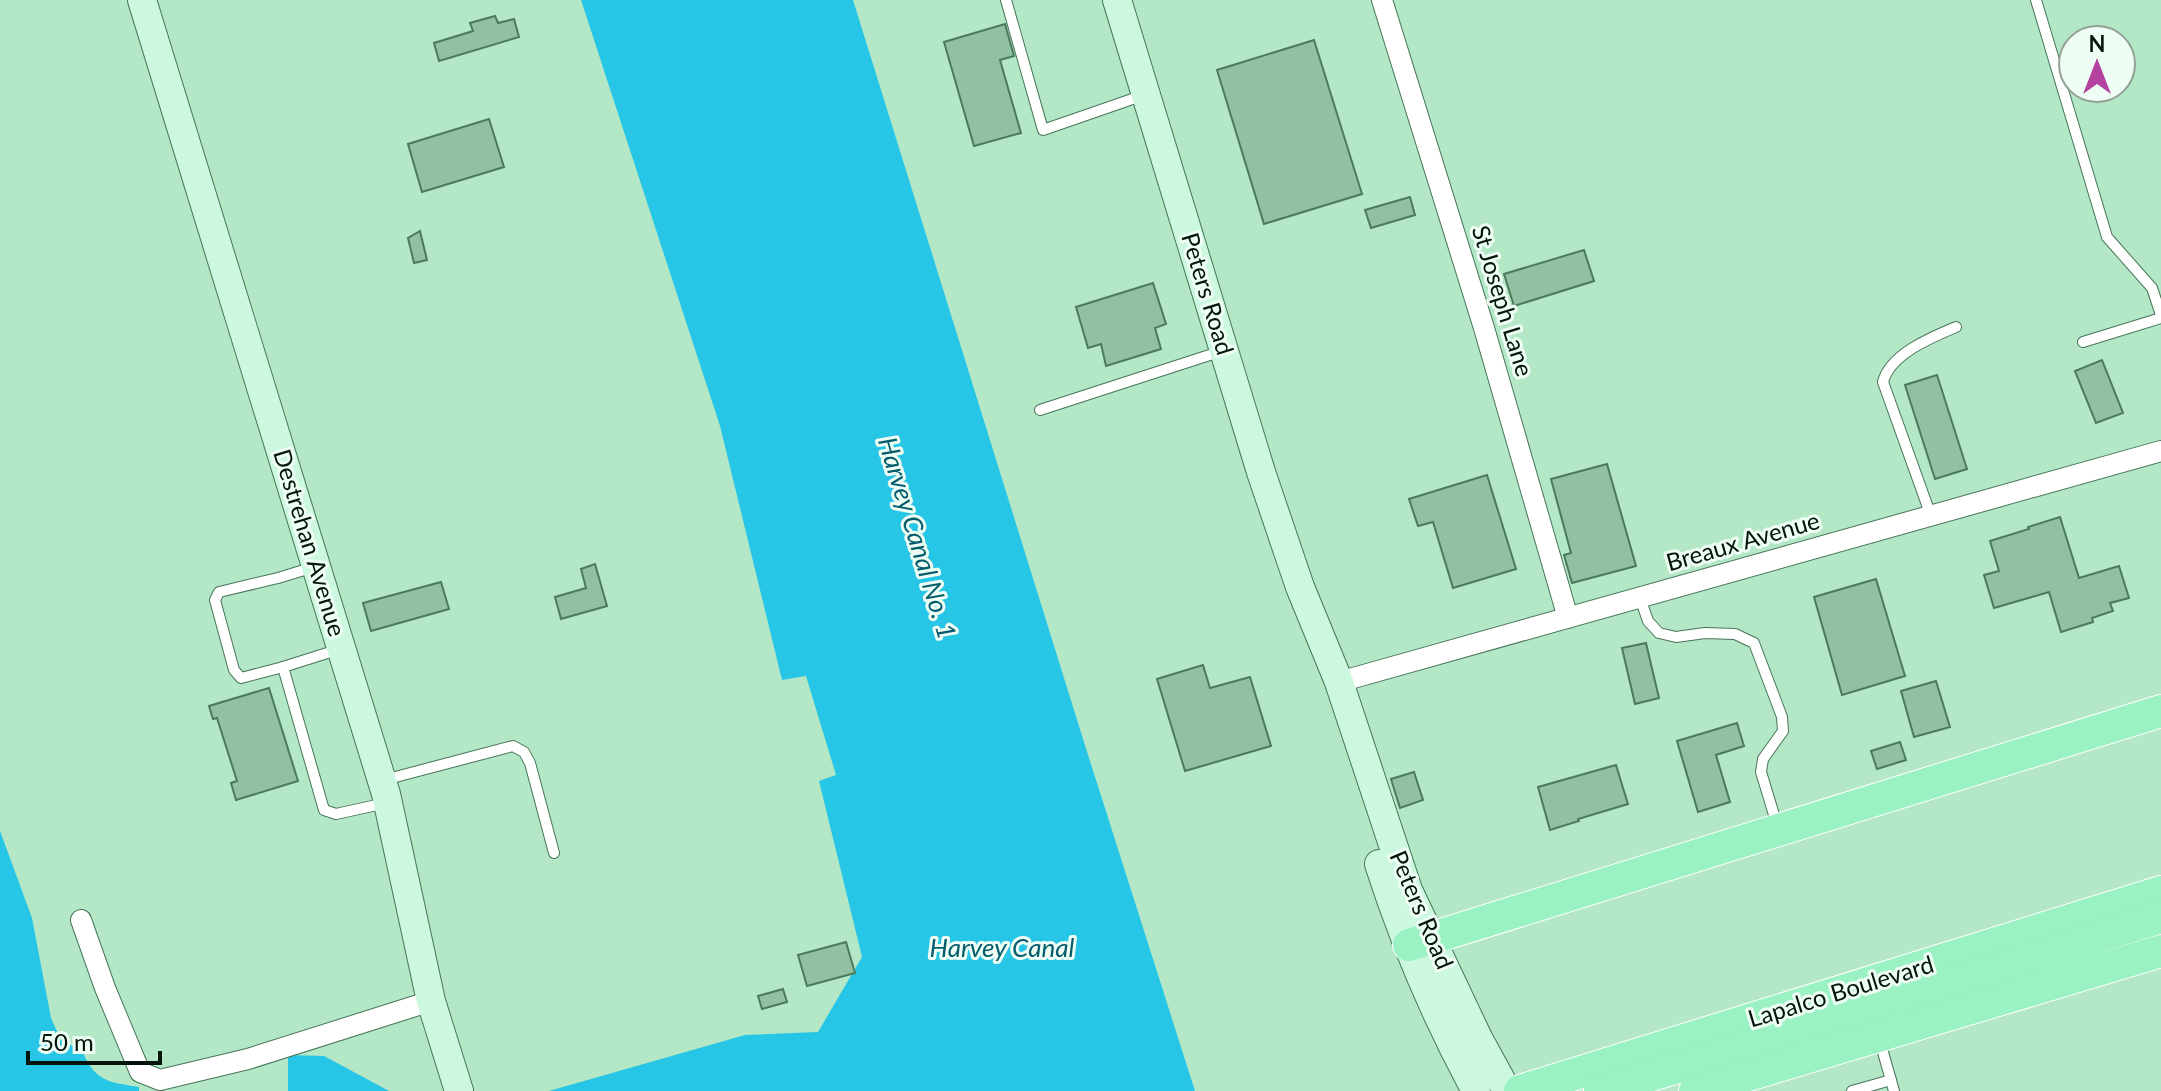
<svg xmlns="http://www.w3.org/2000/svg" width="2161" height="1091" font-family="Lato,sans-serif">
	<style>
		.water { fill: #27c6e6 }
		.building { fill: #90c1a1; stroke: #4b7a5c; stroke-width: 2 }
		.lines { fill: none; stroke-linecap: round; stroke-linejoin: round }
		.service-casing { stroke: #467558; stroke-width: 12 }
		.minor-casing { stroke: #467558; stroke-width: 22 }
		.secondary-casing { stroke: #467558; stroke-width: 30 }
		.primary-casing { stroke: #fff; stroke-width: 34 }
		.service { stroke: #fff; stroke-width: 10 }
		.minor { stroke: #fff; stroke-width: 20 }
		.secondary { stroke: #ccf8e0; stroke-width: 28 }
		.primary { stroke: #9af1c1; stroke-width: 32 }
		.labels { text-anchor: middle; stroke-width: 6; stroke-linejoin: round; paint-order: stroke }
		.street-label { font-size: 24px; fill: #03150a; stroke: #effef4 }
		.water-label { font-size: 26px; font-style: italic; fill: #045c6d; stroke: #effef4 }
	</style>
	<rect width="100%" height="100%" fill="#b4e7c5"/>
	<!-- water -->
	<g class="water">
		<polygon points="581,0 853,0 1083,739 1195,1091 549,1091 745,1035 818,1032 862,957 819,781 836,775 806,676 782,680 720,426"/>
		<path d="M0,831L32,918L51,1018L59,1036L72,1046L81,1048C94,1081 107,1082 139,1087V1091H0Z"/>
		<polygon points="288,1055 324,1056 389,1091 288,1091"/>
	</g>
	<!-- building -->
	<g class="building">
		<polygon points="495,16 498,23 514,19 519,37 439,61 434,43 473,31 470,23"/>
		<polygon points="1005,24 1014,56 1000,60 1021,133 974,146 944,42"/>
		<polygon points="1314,40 1362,194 1264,224 1217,70"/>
		<polygon points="489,119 504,167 422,192 408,144"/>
		<polygon points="1410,197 1415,215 1371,228 1365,210"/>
		<polygon points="420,231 427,260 414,263 408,238"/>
		<polygon points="1584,250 1594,281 1514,306 1504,274"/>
		<polygon points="1153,283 1166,324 1155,328 1161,349 1106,366 1101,344 1088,348 1076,307"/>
		<polygon points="2102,360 2123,413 2096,423 2075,371"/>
		<polygon points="1937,375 1967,469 1935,479 1905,385"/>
		<polygon points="1607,464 1636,566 1572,583 1564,555 1571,553 1551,479"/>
		<polygon points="1487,475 1516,569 1453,588 1433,522 1418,526 1409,499"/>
		<polygon points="2060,517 2079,578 2119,566 2129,598 2110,603 2113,611 2092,618 2093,622 2061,632 2049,592 1994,608 1984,575 1999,571 1990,541 2029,529 2028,527"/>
		<polygon points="595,564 607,606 561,619 555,597 586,588 581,569"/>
		<polygon points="1876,579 1905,676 1842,695 1814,597"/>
		<polygon points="441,582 449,609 371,631 363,603"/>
		<polygon points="1646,643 1659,698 1635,704 1622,648"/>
		<polygon points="1203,665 1210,688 1250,677 1271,746 1185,771 1157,679"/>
		<polygon points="1936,681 1950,727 1914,737 1901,691"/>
		<polygon points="269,688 298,781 236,800 231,783 237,781 217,718 213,719 209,706"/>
		<polygon points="1737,723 1744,746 1716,755 1730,802 1698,812 1677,741"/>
		<polygon points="1900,742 1906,760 1877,769 1871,751"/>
		<polygon points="1616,765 1628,804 1578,819 1579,821 1550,830 1538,787"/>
		<polygon points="1414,772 1423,800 1400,808 1391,779"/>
		<polygon points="846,942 855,973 807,986 798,955"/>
		<polygon points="783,989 787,1002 762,1009 758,996"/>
	</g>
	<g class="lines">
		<defs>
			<g id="service">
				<polyline points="1006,0 1043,130 1144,95"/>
				<polyline points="2036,0 2107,237 2152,288 2161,315"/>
				<polyline points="2083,342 2161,318"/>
				<polyline points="1040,410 1222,351"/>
				<path d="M1931,516L1883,382C1890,354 1932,337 1956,327"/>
				<polyline points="1640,598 1648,621 1659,633 1676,637 1705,633 1735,634 1754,643 1782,717 1783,731 1763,759 1761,772 1778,828"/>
				<polyline points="340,649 283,667 324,810 336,814 386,803"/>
				<polyline points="283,667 241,678 234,670 215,600 219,592 278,578 314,567"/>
				<polyline points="384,780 513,746 524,752 530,763 554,853"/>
				<polyline points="1879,1038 1894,1091"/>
				<polyline points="1852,1091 1891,1080"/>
			</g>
			<g id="minor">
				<polyline points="1382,0 1484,328 1568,618"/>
				<polyline points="1339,682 2161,451"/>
				<polyline points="81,920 105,988 140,1072 160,1080 248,1059 431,1001"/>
			</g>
			<g id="secondary">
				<polyline points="142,0 386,794 431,1001 459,1091"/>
				<polyline points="1117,0 1261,472 1300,587 1339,682 1408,890 1478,1038 1507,1091"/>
				<path d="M1379,864C1404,942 1437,1019 1476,1091"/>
			</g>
			<g id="primary">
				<polyline points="1409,945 2161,711"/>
				<polyline points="1520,1091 2161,892"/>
				<polyline points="1600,1091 2161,917"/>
				<polyline points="1695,1091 2161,951"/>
			</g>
		</defs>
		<!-- service casing -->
		<use href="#service" class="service-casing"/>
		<!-- minor casing -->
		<use href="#minor" class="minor-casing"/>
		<!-- secondary casing -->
		<use href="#secondary" class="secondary-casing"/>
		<!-- primary casing -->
		<use href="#primary" class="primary-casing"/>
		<!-- service -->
		<use href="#service" class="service"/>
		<!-- minor -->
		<use href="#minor" class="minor"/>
		<!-- secondary -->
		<use href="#secondary" class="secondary"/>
		<!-- primary -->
		<use href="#primary" class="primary"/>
	</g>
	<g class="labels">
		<!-- street labels -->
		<g class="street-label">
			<text transform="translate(1207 294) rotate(73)" y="8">Peters Road</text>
			<text transform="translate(1502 301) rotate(73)" y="8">St Joseph Lane</text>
			<text transform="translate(1743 542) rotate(-16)" y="8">Breaux Avenue</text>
			<text transform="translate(309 543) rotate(73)" y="8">Destrehan Avenue</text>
			<text transform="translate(1421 910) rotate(67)" y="8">Peters Road</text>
			<text transform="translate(1841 992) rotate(-17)" y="8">Lapalco Boulevard</text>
		</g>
		<!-- water labels -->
		<g class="water-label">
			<text transform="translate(917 538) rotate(73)" y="9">Harvey Canal No. 1</text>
			<text x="1002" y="957">Harvey Canal</text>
		</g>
	</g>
	<!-- north arrow -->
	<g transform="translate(2097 64)"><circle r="38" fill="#effef4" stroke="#91a196" stroke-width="2"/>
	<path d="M0-6L14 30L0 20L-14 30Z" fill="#b3439f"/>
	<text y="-12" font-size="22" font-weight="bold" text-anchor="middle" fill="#03150a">N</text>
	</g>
	<!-- scale -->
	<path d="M28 1051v12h132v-12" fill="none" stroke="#03150a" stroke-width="4"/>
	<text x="40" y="1051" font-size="24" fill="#03150a" stroke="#effef4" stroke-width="6" paint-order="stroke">50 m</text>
</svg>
